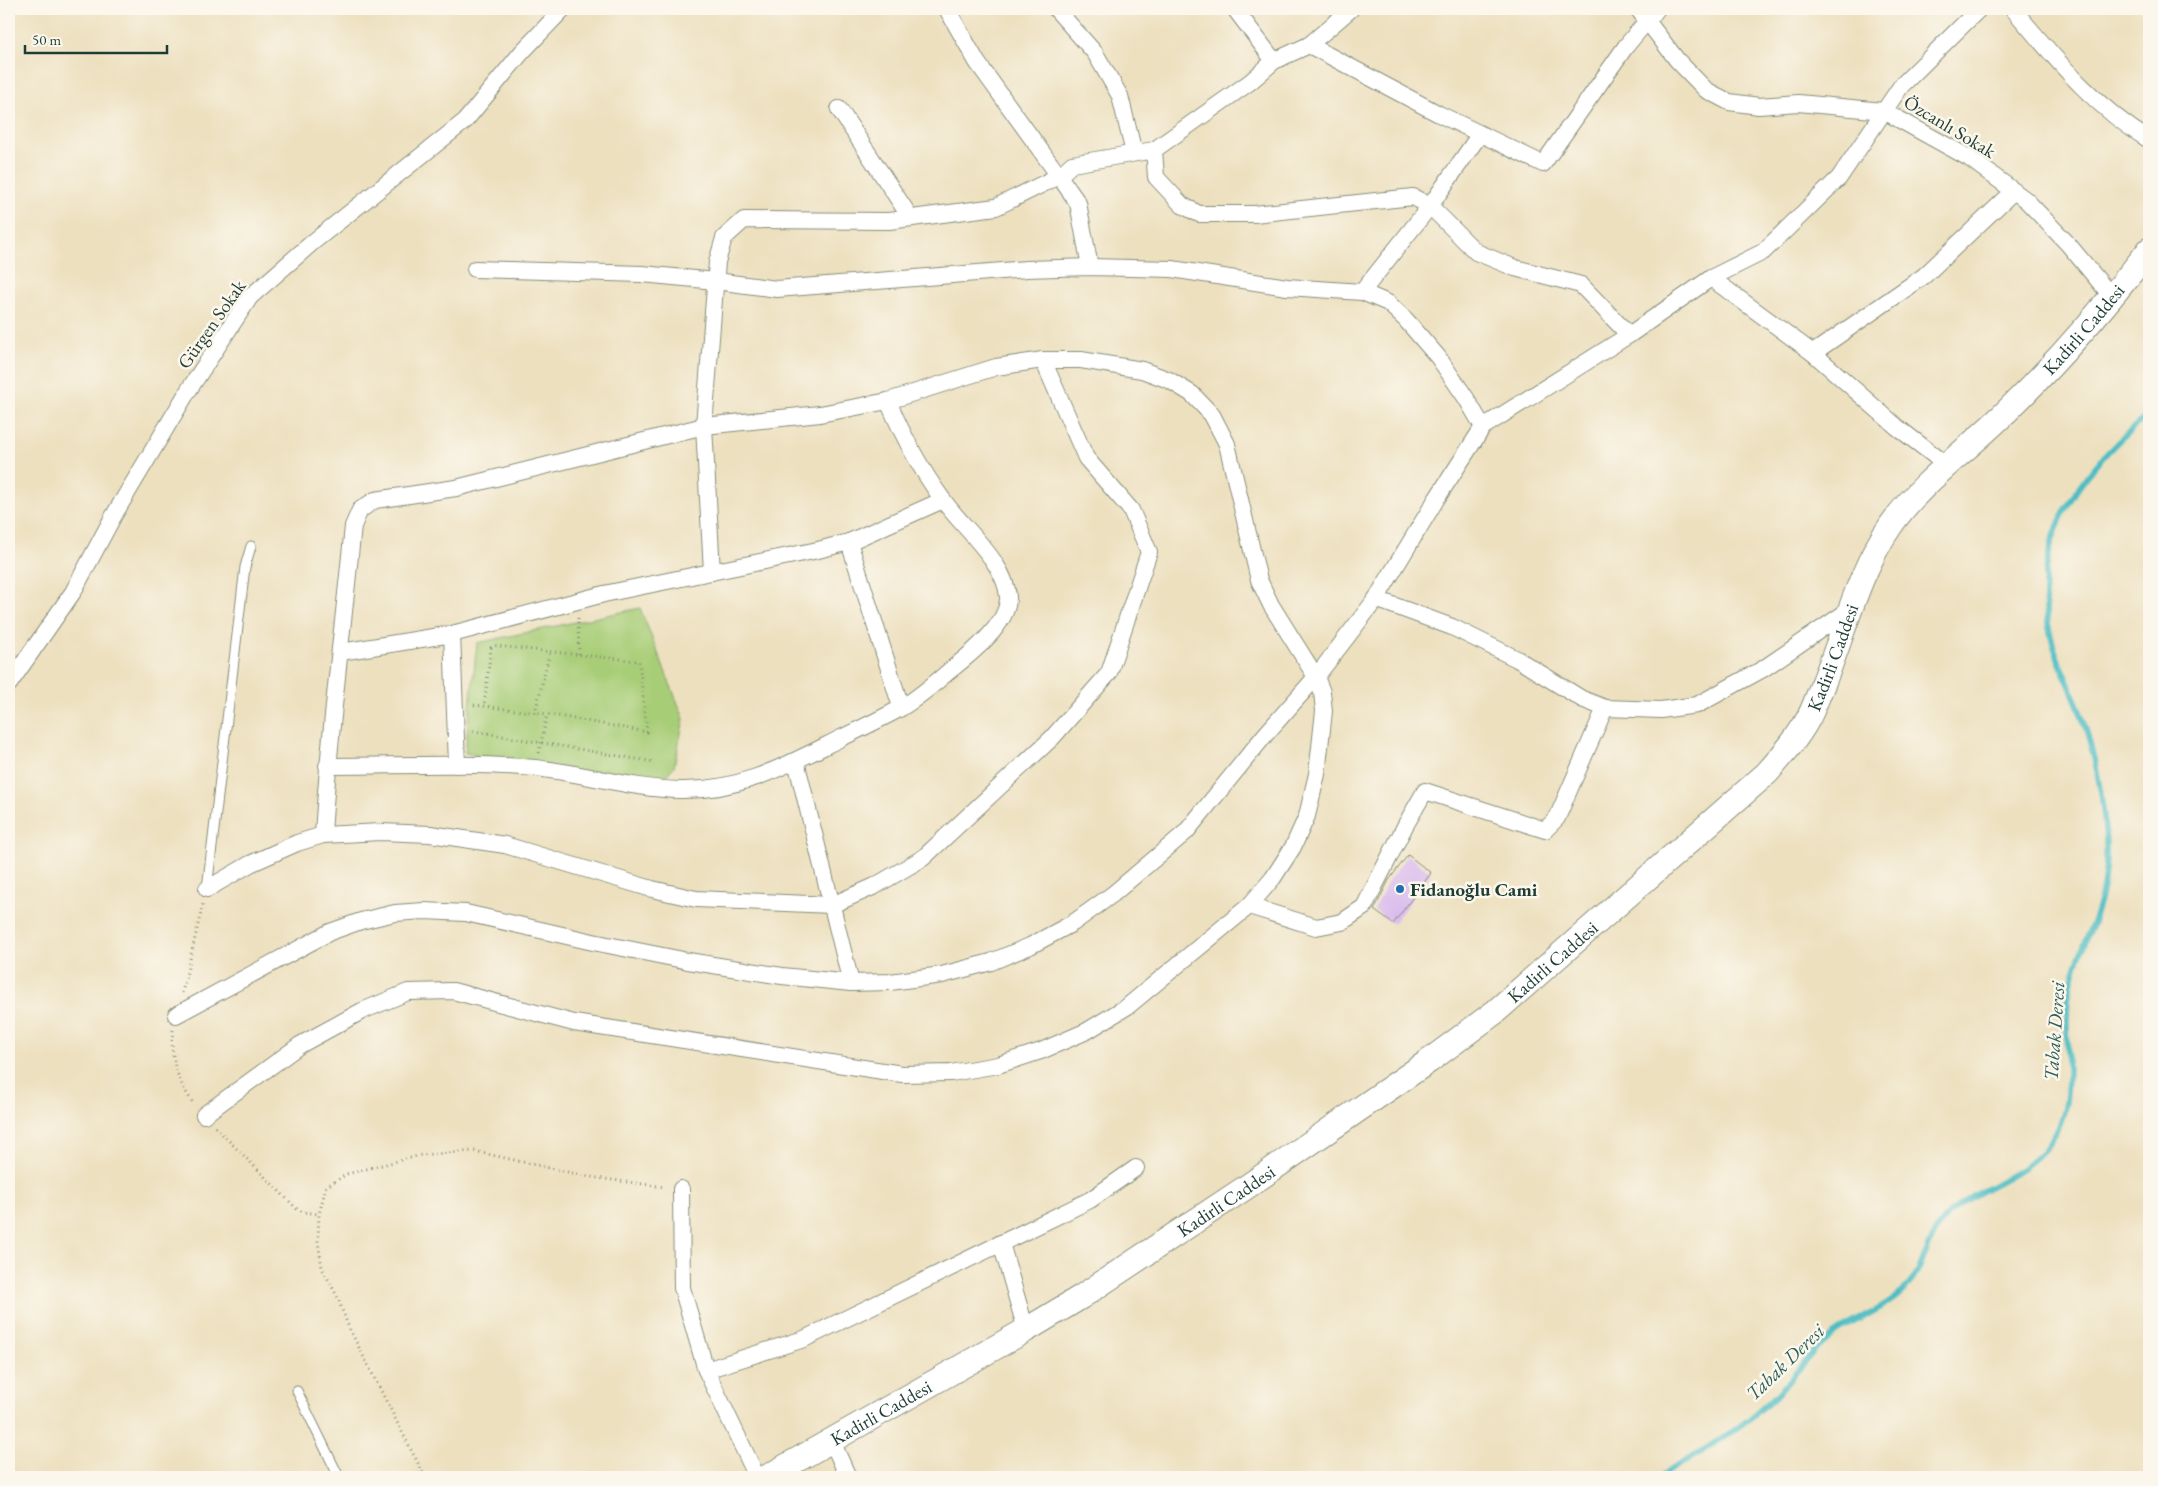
<svg xmlns="http://www.w3.org/2000/svg" width="2158" height="1486" font-family="'EB Garamond',serif">
	<style>
		.green { fill: #a8cd77; stroke: #648556 }
		.lines { fill: none; stroke-linecap: round; stroke-linejoin: round }
		.stream { stroke: #4fbec4; stroke-width: 5.5 }
		.building { fill: #d5b3ee }
		.service-casing { stroke: #868e7a; stroke-width: 11 }
		.minor-casing { stroke: #868e7a; stroke-width: 18 }
		.secondary-casing { stroke: #868e7a; stroke-width: 26 }
		.path { stroke: #868e7a; stroke-width: 3; stroke-dasharray: 1 4; stroke-linecap: butt }
		.service { stroke: #fff; stroke-width: 9 }
		.minor { stroke: #fff; stroke-width: 16 }
		.secondary { stroke: #fff; stroke-width: 24 }
		.poi-dot { fill: #1f6fb2; stroke: #fbf7ec; stroke-width: 2 }
		.labels { text-anchor: middle; stroke-width: 5; stroke-linejoin: round; paint-order: stroke }
		.street-label { font-size: 19px; fill: #1f3d34; stroke: #fbf7ec }
		.poi-label { font-size: 19px; font-weight: bold; fill: #1f3d34; stroke: #fbf7ec; text-anchor: start }
		.water-label { font-size: 20px; font-style: italic; fill: #2b5d58; stroke: #fbf7ec }
	</style>
	<rect width="100%" height="100%" fill="#fbf7ec"/>
	<filter id="ink" filterUnits="userSpaceOnUse"><feTurbulence type="fractalNoise" baseFrequency=".02" numOctaves="2"/><feDisplacementMap in="SourceGraphic" scale="10" xChannelSelector="R" yChannelSelector="G"/><feConvolveMatrix kernelMatrix="1 2 1 2 8 2 1 2 1" color-interpolation-filters="sRGB"/></filter>
	<filter id="wash" filterUnits="userSpaceOnUse"><feTurbulence type="fractalNoise" baseFrequency=".0096" numOctaves="4" result="noise"/><feDisplacementMap in="SourceGraphic" scale="20" xChannelSelector="R" yChannelSelector="G"/><feGaussianBlur stdDeviation="1.12" result="paint"/><feColorMatrix in="noise" values="0 0 0 0 0 0 0 0 0 0 0 0 0 0 0 0 0 1.4 0 .05"/><feComposite in="paint" operator="in"/></filter>
	<g filter="url(#wash)">
		<rect width="100%" height="100%" fill="#ede0bf"/>
		<!-- green -->
		<polygon class="green" points="640,608 684,719 674,766 656,788 465,753 477,643"/>
		<g class="lines">
			<!-- stream -->
			<path class="stream" d="M1659,1477C1699,1453 1738,1432 1772,1399C1791,1381 1805,1358 1825,1341C1850,1319 1885,1312 1907,1287C1927,1265 1927,1234 1949,1214C1983,1182 2033,1177 2057,1131C2076,1094 2064,1042 2068,1001C2071,970 2086,943 2096,914C2104,891 2107,867 2106,843C2104,800 2095,754 2081,714C2073,691 2061,670 2054,647C2023,548 2075,475 2149,414"/>
		</g>
		<g id="blocks">
			<!-- building -->
			<polygon class="building" points="1408,855 1431,873 1393,924 1374,910 1389,880"/>
		</g>
	</g>
	<g filter="url(#ink)">
		<use href="#blocks" fill-opacity="0" stroke="#868e7a" stroke-width="1"/>
		<g class="lines">
			<defs>
				<g id="service">
					<polyline points="207,889 245,567 251,546"/>
					<polyline points="297,1391 339,1477"/>
				</g>
				<g id="minor">
					<polyline points="1056,9 1095,53 1120,96 1134,153"/>
					<polyline points="1235,9 1274,61"/>
					<polyline points="1638,9 1677,60 1706,90 1729,102 1759,106 1798,103 1884,111 1969,158 2026,200 2068,244 2112,297"/>
					<path d="M2013,9C2055,58 2093,106 2149,140"/>
					<polyline points="1309,45 1439,114 1543,164 1626,46 1657,9"/>
					<polyline points="839,109 910,217"/>
					<polyline points="1154,150 1156,177 1182,205 1199,214 1254,214 1413,197 1430,206 1476,252 1515,268 1581,285 1629,335"/>
					<polyline points="1090,267 1078,203 1059,176 1072,164 1154,150 1250,82 1274,61 1309,45 1351,9"/>
					<polyline points="475,269 642,274 716,281 777,289 1027,269 1090,267 1172,269 1287,287 1362,292 1388,303 1406,320 1438,357 1466,398 1483,427"/>
					<polyline points="1711,278 1813,353 1897,427 1948,466"/>
					<polyline points="1362,292 1430,206 1480,134"/>
					<polyline points="1813,353 1924,276 2014,191"/>
					<polyline points="849,542 901,707"/>
					<polyline points="712,572 704,426 717,262 724,238 744,220 889,221 996,207 1059,176 977,62 947,9"/>
					<polyline points="1376,599 1452,627 1517,659 1582,699 1605,708 1661,710 1697,705 1763,669 1852,608"/>
					<polyline points="452,634 457,765"/>
					<polyline points="341,652 452,634 604,594 818,550 849,542 943,500"/>
					<polyline points="9,684 73,592 114,515 188,391 250,297 313,242 465,121 522,52 563,9"/>
					<polyline points="796,761 851,983"/>
					<path d="M327,766C396,766 466,762 535,768C584,773 632,789 681,790C741,791 787,765 839,739C860,729 881,719 901,708C918,698 933,685 948,672C968,656 1009,625 1008,597C1006,563 963,528 943,500C921,470 903,436 888,401"/>
					<polyline points="207,889 250,864 297,843 323,835 381,832 430,834 505,845 652,889 696,899 832,905 875,886 923,858 1052,738 1109,673 1149,552 1131,510 1086,458 1043,360"/>
					<polyline points="1249,906 1316,927 1342,922 1364,907 1405,826 1425,791 1545,830 1557,818 1605,708"/>
					<polyline points="176,1015 330,932 361,921 395,913 424,911 466,913 593,942 688,961 782,976 851,983 890,982 942,975 991,962 1030,946 1073,923 1113,894 1186,832 1265,735 1316,677 1376,599 1437,498 1483,427 1629,335 1711,278 1763,252 1839,178 1901,86 1979,9"/>
					<path d="M204,1115L300,1045L362,1011L408,992L453,991L574,1023L902,1074L951,1073L998,1065L1041,1051L1087,1031L1128,1006L1249,906L1273,878L1293,847L1307,816L1317,774L1324,711L1322,692L1316,677L1271,605L1259,580L1227,444L1212,415L1192,394L1169,380L1142,370L1081,360H1043L996,367L888,401L820,414L704,426L456,488L375,500L360,510L353,526C343,629 329,732 323,835"/>
					<polyline points="681,1189 682,1288 706,1370 757,1477"/>
					<polyline points="1001,1243 1026,1330"/>
					<polyline points="706,1370 804,1339 1090,1200 1136,1168"/>
					<polyline points="832,1441 848,1477"/>
				</g>
				<g id="secondary">
					<path id="s1" d="M767,1477L1026,1330L1081,1297L1248,1186L1429,1061L1495,1012L1767,773C1782,756 1797,739 1808,719C1814,708 1818,695 1823,684C1845,631 1858,572 1891,525C1922,481 1969,449 2007,411C2058,361 2105,307 2149,250"/>
				</g>
			</defs>
			<!-- service casing -->
			<use href="#service" class="service-casing"/>
			<!-- minor casing -->
			<use href="#minor" class="minor-casing"/>
			<!-- secondary casing -->
			<use href="#secondary" class="secondary-casing"/>
			<!-- path -->
			<g class="path">
				<polyline points="578,618 579,655"/>
				<polyline points="474,705 547,714 647,732 639,661 496,646 491,648 484,706"/>
				<polyline points="535,713 550,651"/>
				<polyline points="473,731 654,762"/>
				<polyline points="539,753 547,714"/>
				<polyline points="182,993 203,904"/>
				<path d="M173,1030C169,1057 178,1083 194,1104"/>
				<polyline points="215,1127 297,1209 303,1212 319,1214"/>
				<polyline points="425,1477 349,1328 337,1296 322,1268 318,1241 319,1214 326,1187 347,1174 421,1155 474,1151 590,1177 665,1187"/>
			</g>
			<!-- service -->
			<use href="#service" class="service"/>
			<!-- minor -->
			<use href="#minor" class="minor"/>
			<!-- secondary -->
			<use href="#secondary" class="secondary"/>
		</g>
	</g>
	<!-- markers -->
	<circle class="poi-dot" cx="1400" cy="889" r="5"/>
	<g class="labels">
		<!-- street labels -->
		<g class="street-label">
			<text transform="translate(1950 126) rotate(31)" y="7">Özcanlı Sokak</text>
			<text transform="translate(211 324) rotate(-55)" y="7">Gürgen Sokak</text>
			<text dy="7" stroke="none"><textPath href="#s1" startOffset="1781">Kadirli Caddesi</textPath></text>
			<text dy="7" stroke="none"><textPath href="#s1" startOffset="1361">Kadirli Caddesi</textPath></text>
			<text dy="7" stroke="none"><textPath href="#s1" startOffset="941">Kadirli Caddesi</textPath></text>
			<text dy="7" stroke="none"><textPath href="#s1" startOffset="536">Kadirli Caddesi</textPath></text>
			<text dy="7" stroke="none"><textPath href="#s1" startOffset="131">Kadirli Caddesi</textPath></text>
		</g>
		<!-- poi labels -->
		<g class="poi-label">
			<text x="1410" y="896">Fidanoğlu Cami</text>
		</g>
		<!-- water labels -->
		<g class="water-label">
			<text transform="translate(2054 1031) rotate(-86)" y="7">Tabak Deresi</text>
			<text transform="translate(1785 1362) rotate(-44)" y="7">Tabak Deresi</text>
		</g>
	</g>
	<!-- margin -->
	<rect width="2158" height="1486" fill="none" stroke="#fbf7ec" stroke-width="30"/>
	<!-- scale -->
	<path d="M25 45v8h142v-8" fill="none" stroke="#1f3d34" stroke-width="2.5"/>
	<text x="32" y="45" font-size="15" fill="#1f3d34" stroke="#fbf7ec" stroke-width="4" paint-order="stroke">50 m</text>
</svg>
